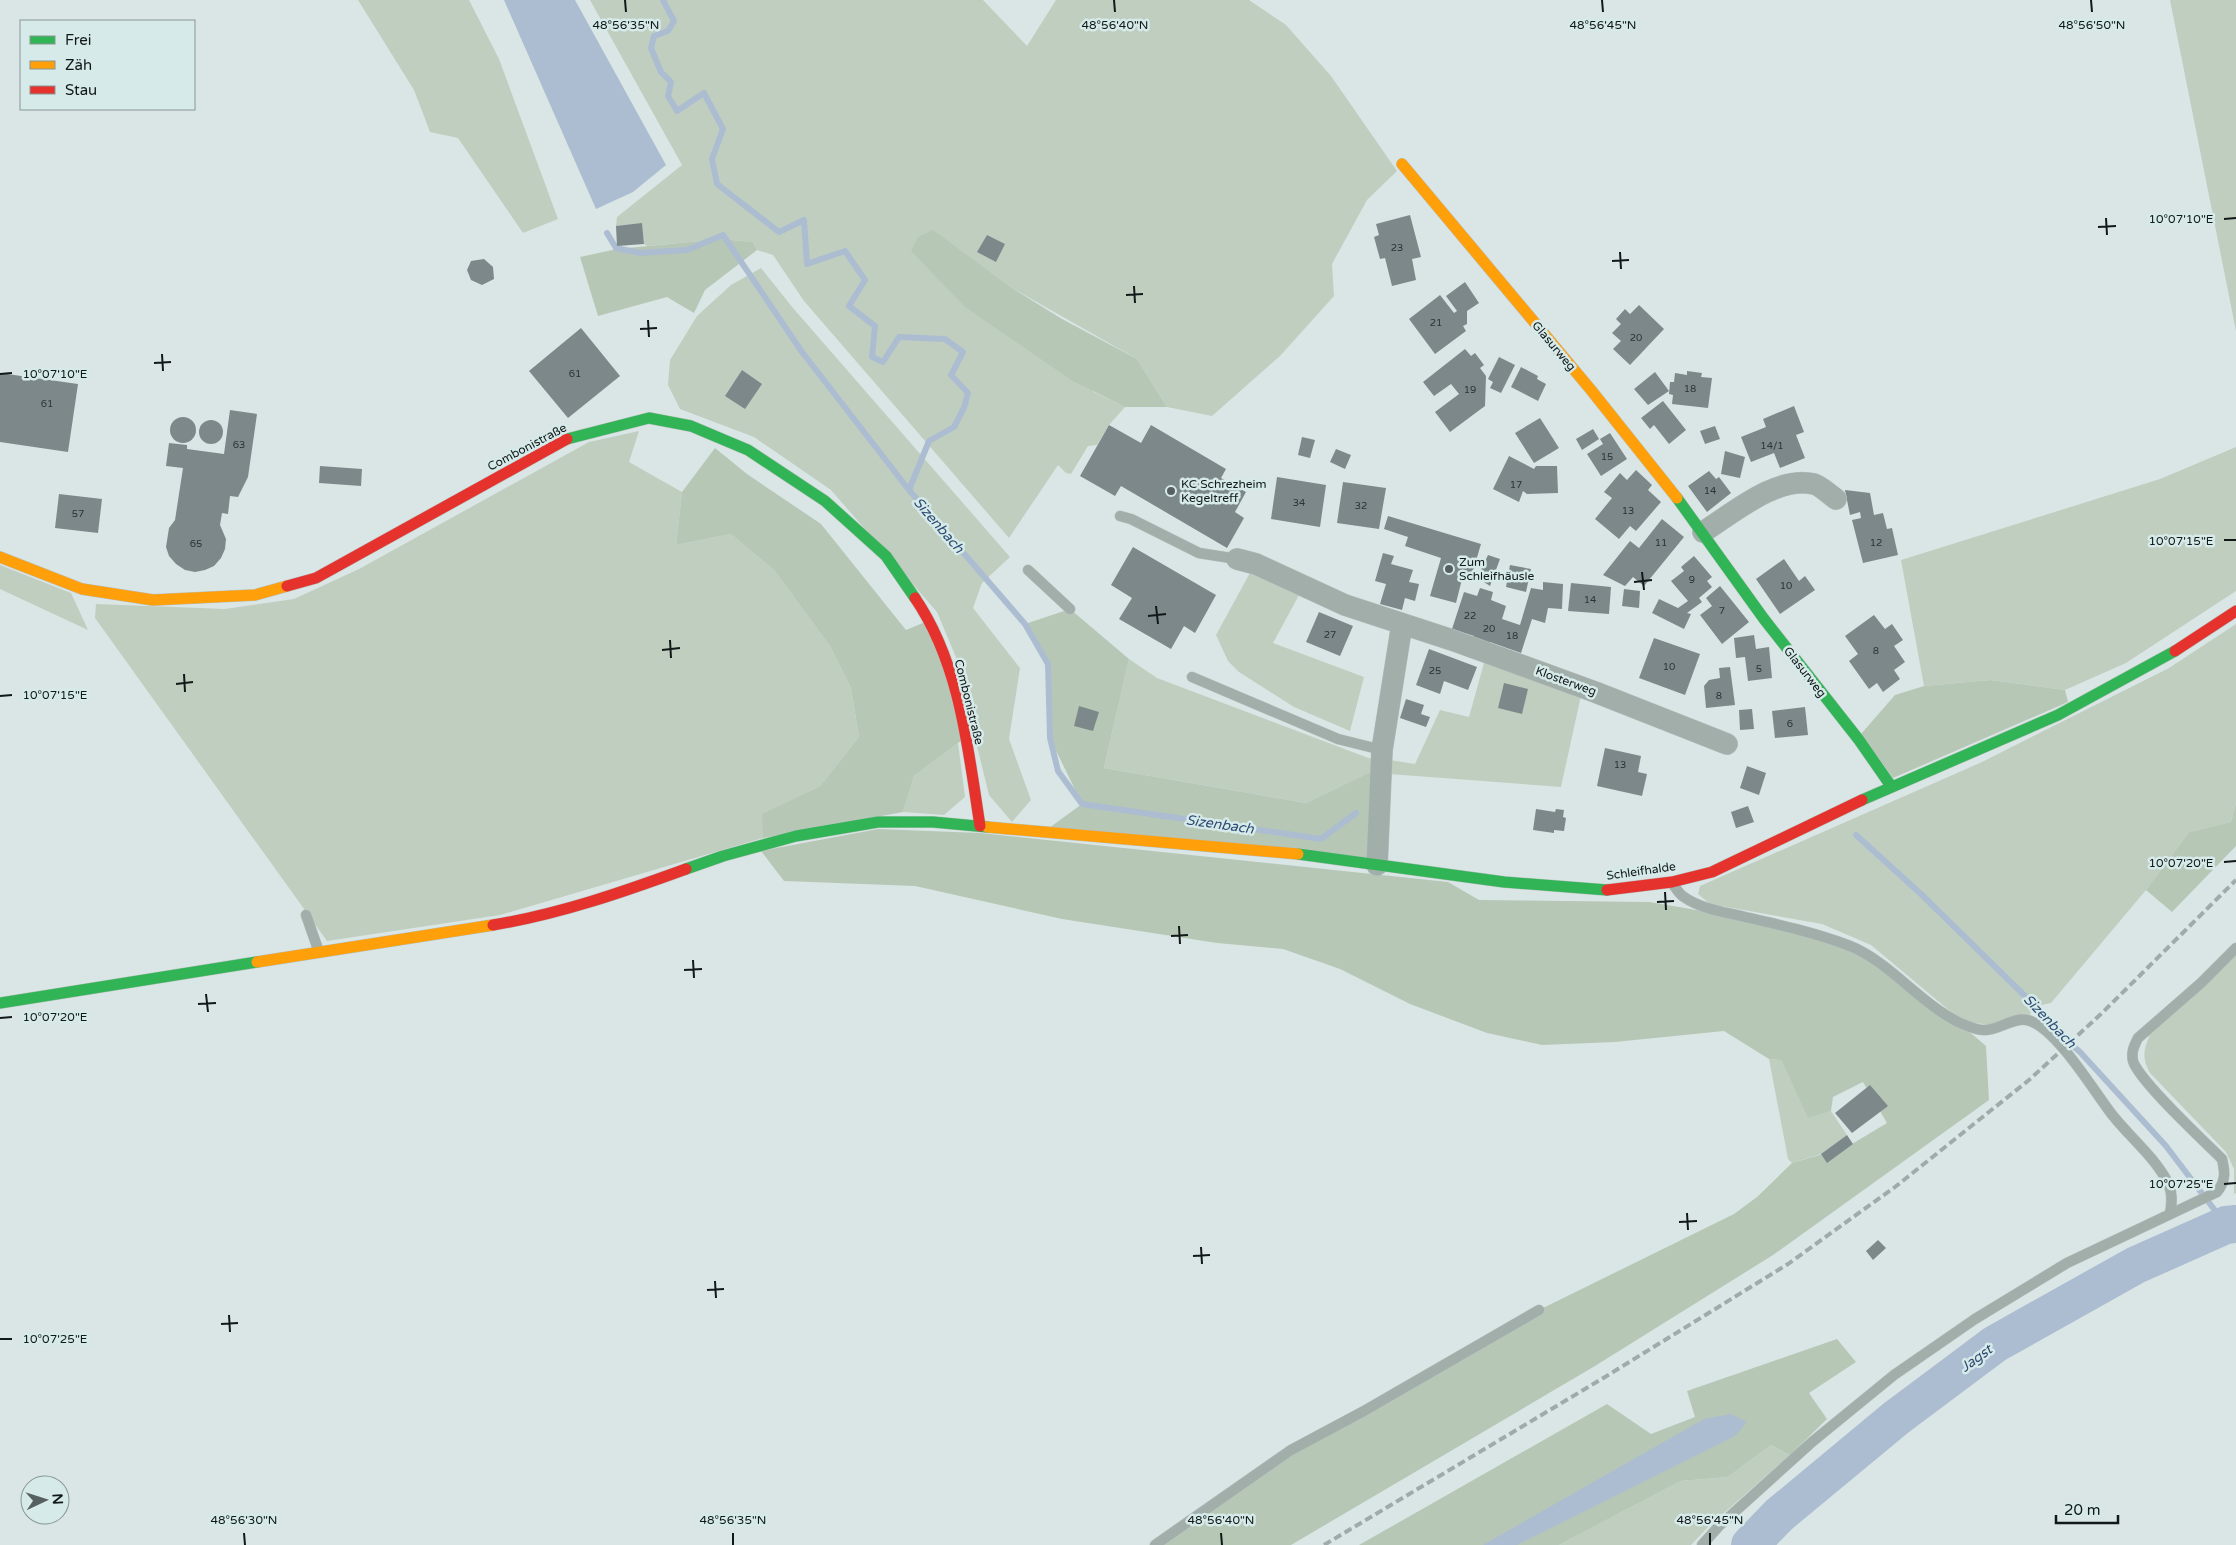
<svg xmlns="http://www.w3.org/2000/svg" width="2236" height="1545" font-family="'Varela Round',sans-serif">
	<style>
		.green { fill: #c0cec0 }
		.forest { fill: #b7c7b6 }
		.water { fill: #acbdd1 }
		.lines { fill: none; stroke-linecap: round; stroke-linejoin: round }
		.stream { stroke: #acbdd1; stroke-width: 6 }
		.river { stroke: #acbdd1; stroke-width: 38 }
		.building { fill: #7d888b }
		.lane-casing { stroke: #b7c0bf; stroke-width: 11 }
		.street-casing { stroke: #b7c0bf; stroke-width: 22 }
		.fast-casing { stroke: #b7c0bf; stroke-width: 12 }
		.slow-casing { stroke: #b7c0bf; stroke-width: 12 }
		.jam-casing { stroke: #b7c0bf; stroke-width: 12 }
		.lane { stroke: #a1aea9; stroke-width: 10 }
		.street { stroke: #a1aea9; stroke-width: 21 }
		.fast { stroke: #30b455; stroke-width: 11 }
		.slow { stroke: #ff9f0a; stroke-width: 11 }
		.jam { stroke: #e5322d; stroke-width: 11 }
		.rail { stroke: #a0aaa9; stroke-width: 4; stroke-dasharray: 8 4; stroke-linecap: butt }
		.ticks { fill: none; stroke: #111818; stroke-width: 2 }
		.poi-dot { fill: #576060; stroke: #d6eae9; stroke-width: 2 }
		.labels { text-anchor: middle; stroke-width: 5; stroke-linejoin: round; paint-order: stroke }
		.number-label { font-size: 10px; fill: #2c3435 }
		.street-label { font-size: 12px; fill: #111818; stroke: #d6eae9 }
		.poi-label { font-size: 12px; fill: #111818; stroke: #d6eae9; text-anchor: start }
		.water-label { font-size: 14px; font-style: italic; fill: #2f4b73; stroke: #d6eae9 }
		.ticks-label { font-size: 12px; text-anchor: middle; fill: #111818; stroke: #d6eae9; stroke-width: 5; stroke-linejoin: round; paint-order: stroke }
	</style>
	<rect width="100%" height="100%" fill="#dae6e5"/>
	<!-- green -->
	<g class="green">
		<polygon points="358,0 469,0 499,59 558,219 523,233 458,138 430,132 414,90"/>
		<polygon points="590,0 983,0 1027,46 1056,0 1249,0 1286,25 1331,76 1397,171 1367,200 1332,264 1334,296 1280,356 1212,416 1167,407 1137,359 1012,288 933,231 1094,392 1125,407 1109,425 1097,445 1088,446 1071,474 1066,473 1058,465 1009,538 804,301 773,255 757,250 753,242 721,239 647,246 644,244 642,224 616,226 617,217 682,165"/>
		<polygon points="2170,0 2236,0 2236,331"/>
		<polygon points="761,268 793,308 1010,557 982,583 973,608 1020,668 1009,739 1031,800 1012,822 989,795 976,742 973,698 937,612 831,490 754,437 680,409 668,385 670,360 697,316 731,285"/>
		<polygon points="639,431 629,462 682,492 676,545 731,534 774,570 830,646 851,688 859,737 820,786 763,814 763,838 500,915 327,941 95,618 96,604 225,609 294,599 359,569 589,442"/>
		<polygon points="2236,447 2236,591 2126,663 2065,690 1990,680 1924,686 1901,560 2160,479"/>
		<polygon points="0,565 71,593 88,630 0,589"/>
		<polygon points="1251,571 1299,595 1273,643 1364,677 1350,731 1294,707 1239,672 1228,661 1216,635"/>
		<polygon points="2236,624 2236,803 2231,822 2189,832 2146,890 2051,1003 2032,1007 2030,1016 1993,1025 1963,1022 1871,945 1822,924 1710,904 1698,894 1700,886 1982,762 2169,668"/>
		<polygon points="1486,656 1582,691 1561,787 1389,774 1390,760 1415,764 1440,710 1469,717"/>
		<polygon points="1129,659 1157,678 1371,759 1372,771 1306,803 1104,768"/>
		<polygon points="958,743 965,797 944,815 903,812 914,776"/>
		<path d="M2236,952V1193L2234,1194V1169L2226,1152L2150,1073C2141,1056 2144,1049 2151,1032Z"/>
		<polygon points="1769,1059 1781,1060 1808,1117 1831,1111 1847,1135 1821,1154 1792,1163 1788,1159"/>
		<polygon points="1771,1445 1790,1455 1708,1527 1691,1545 1559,1545 1681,1481 1728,1477"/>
	</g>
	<!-- forest -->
	<g class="forest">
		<polygon points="933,230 1012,288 1062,319 1137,359 1167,407 1125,407 1071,380 965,307 911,251 918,237"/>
		<polygon points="721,239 753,242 757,250 705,290 694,313 667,297 598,316 580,257 617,249"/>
		<polygon points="715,448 747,474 821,524 906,630 930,620 966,737 914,776 903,812 763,838 762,814 820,786 859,737 851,688 830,646 774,570 731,534 676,545 682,492"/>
		<polygon points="1070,609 1129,659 1104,768 1306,803 1372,771 1377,865 1045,831 1082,804 1050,738 1048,664 1025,624"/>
		<polygon points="1990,680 2065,690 2068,702 1893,778 1861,734 1895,695 1924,686"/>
		<polygon points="2236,803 2236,846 2172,912 2146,890 2189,832 2231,822"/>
		<polygon points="878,829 980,833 1448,882 1479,900 1650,902 1702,911 1853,947 1959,1023 1986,1046 1989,1100 1773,1255 1595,1366 1291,1545 1155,1545 1291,1450 1539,1310 1734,1214 1757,1197 1792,1163 1847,1147 1887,1123 1863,1082 1833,1097 1831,1111 1808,1118 1781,1060 1769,1059 1724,1031 1615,1042 1542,1045 1487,1033 1410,1004 1340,969 1283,949 1217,943 1062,919 915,886 784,881 761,851"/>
		<polygon points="1837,1339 1856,1362 1809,1393 1827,1419 1790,1455 1771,1445 1728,1477 1681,1481 1559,1545 1359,1545 1607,1404 1651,1434 1695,1417 1687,1391"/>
	</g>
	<!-- water -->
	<g class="water">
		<polygon points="504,0 575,0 666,165 633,192 596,209"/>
		<polygon points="1731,1414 1747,1422 1735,1436 1517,1545 1483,1545 1704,1419"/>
	</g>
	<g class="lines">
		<!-- stream -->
		<g class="stream">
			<polyline points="663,0 674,21 668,31 654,36 651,48 661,72 671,82 668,96 677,111 704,93 723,129 712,159 717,184 779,232 804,220 807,264 845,251 865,280 849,306 875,326 872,357 883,362 899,337 945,339 963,352 951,375 968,393 964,408 954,427 929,441 909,490 1025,624 1048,664 1050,738 1058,771 1082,804 1321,839 1356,813"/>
			<polyline points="607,233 616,248 640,253 687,250 723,235 802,352 909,490"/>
			<polyline points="1856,835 1921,894 2029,1000 2057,1032 2080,1052 2166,1146 2226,1225"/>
		</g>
		<!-- river -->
		<polyline class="river" points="1750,1545 1779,1515 1896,1418 1995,1344 2136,1265 2226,1225 2236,1224"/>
	</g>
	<!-- building -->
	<g class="building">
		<polygon points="1410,215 1421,257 1412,259 1416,280 1392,286 1385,258 1380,259 1374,237 1379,235 1376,224"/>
		<polygon points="642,223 644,244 617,246 616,226"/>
		<polygon points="987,235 1005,244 996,262 977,252"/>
		<polygon points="484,259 493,267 494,279 482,285 471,280 467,270 471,261"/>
		<polygon points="1465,282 1479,303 1467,311 1467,324 1463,326 1466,331 1435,354 1409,319 1440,295 1454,313 1457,311 1446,296"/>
		<polygon points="1639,305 1664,329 1630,365 1613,349 1621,341 1612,333 1621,324 1616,319 1625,309 1630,314"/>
		<polygon points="581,328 620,376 568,418 529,371"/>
		<polygon points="1465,349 1471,356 1475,353 1484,365 1480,368 1486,376 1485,406 1450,432 1435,412 1459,394 1451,384 1434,396 1423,382"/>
		<polygon points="1499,357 1515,365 1501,393 1490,388 1493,382 1488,379"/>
		<polygon points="1521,367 1538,376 1537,379 1546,384 1538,401 1511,387"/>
		<polygon points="742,370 762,384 745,409 725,396"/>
		<polygon points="1687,371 1702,373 1701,377 1712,378 1708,408 1672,404 1673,395 1669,394 1670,382 1674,382 1675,373 1687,375"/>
		<polygon points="1655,372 1669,391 1648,405 1634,389"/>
		<polygon points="0,373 78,384 68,452 0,442"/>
		<polygon points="1663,401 1686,430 1669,444 1654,425 1650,429 1641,418"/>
		<polygon points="1794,406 1804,432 1796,435 1805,458 1780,468 1774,453 1751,462 1741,437 1766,427 1763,419"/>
		<polygon points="230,410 257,414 248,477 238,497 230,496 228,514 222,513 220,525 226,539 225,549 221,558 214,566 205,570 195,572 185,570 176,564 169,556 166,547 169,528 175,520 183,468 166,466 169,443 187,445 187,449 224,454"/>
		<circle cx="183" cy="430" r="13"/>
		<polygon points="1540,418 1559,448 1534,463 1515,433"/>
		<circle cx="211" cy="432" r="12"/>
		<polygon points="1109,425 1141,443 1151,425 1226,469 1221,478 1246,492 1235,512 1244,518 1227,548 1121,486 1115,496 1080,476"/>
		<polygon points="1715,426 1720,439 1705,444 1700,431"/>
		<polygon points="1593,429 1599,439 1582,450 1576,439"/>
		<polygon points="1610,433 1627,459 1601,476 1587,454 1603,444 1600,439"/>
		<polygon points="1302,437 1315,440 1310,458 1298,455"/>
		<polygon points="1336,449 1351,455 1345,469 1330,462"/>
		<polygon points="1725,451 1745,457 1740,478 1721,474"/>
		<polygon points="1509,456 1534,469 1536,466 1557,466 1558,493 1527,494 1523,491 1519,502 1493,489"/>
		<polygon points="320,466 362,469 361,486 319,483"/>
		<polygon points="1636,470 1652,485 1648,490 1661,502 1636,531 1630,526 1619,539 1595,519 1612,498 1604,492 1620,473 1627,480"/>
		<polygon points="1709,471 1716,479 1719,477 1731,493 1707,512 1688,486"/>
		<polygon points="1277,477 1326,485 1320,527 1271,519"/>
		<polygon points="1343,482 1386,488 1379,529 1337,523"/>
		<polygon points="1845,490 1870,493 1874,515 1883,513 1887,529 1892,528 1898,555 1863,563 1852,520 1861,518 1860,512 1850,515"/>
		<polygon points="59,494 102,499 98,533 55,528"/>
		<polygon points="1388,516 1481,544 1470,581 1462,579 1456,603 1430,596 1441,558 1405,546 1408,537 1384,529"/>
		<polygon points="1662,519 1684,537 1644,586 1633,577 1625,586 1603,575 1630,541 1639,548"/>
		<polygon points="1133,547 1216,595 1195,633 1184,626 1171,649 1119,619 1132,598 1111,585"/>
		<polygon points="1383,553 1394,556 1391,564 1413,570 1409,582 1419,584 1415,601 1405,598 1402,610 1380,604 1386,584 1375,581"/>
		<polygon points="1488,555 1500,559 1490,586 1481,580 1485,573 1481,570"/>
		<polygon points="1694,556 1712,577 1707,581 1712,587 1699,598 1702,602 1687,613 1691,614 1684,629 1652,613 1659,599 1678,608 1688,601 1671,581 1684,571 1681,567"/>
		<polygon points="1784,559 1799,581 1805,576 1815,590 1780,614 1756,579"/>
		<polygon points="1510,565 1531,569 1526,592 1506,587"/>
		<polygon points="1543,582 1563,584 1562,609 1548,608 1545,623 1532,619 1521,653 1490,642 1488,647 1472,642 1474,636 1452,629 1464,592 1477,596 1480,588 1493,592 1491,600 1506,606 1502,619 1520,625 1531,588 1543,590"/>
		<polygon points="1571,583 1611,587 1609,614 1568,611"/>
		<polygon points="1720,586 1749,622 1722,644 1700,615 1712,606 1706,598"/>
		<polygon points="1624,589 1640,591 1639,608 1622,606"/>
		<polygon points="1319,612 1353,626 1340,656 1306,642"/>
		<polygon points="1874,615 1885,629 1892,624 1903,640 1894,646 1905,662 1894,670 1900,679 1883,692 1877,683 1869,689 1849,661 1858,654 1845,636"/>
		<polygon points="1754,635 1756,649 1769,647 1772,678 1748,681 1745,657 1736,658 1734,638"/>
		<polygon points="1654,638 1700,654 1685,695 1639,678"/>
		<polygon points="1429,649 1477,667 1468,690 1444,681 1440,694 1416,685"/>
		<polygon points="1730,667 1735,705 1706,708 1704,686 1709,680 1720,678 1719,668"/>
		<polygon points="1504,683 1528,689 1522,714 1498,708"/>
		<polygon points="1406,699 1424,705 1421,714 1430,717 1426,727 1400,718"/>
		<polygon points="1079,706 1099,712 1093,731 1074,726"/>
		<polygon points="1805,707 1808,735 1775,738 1772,711"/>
		<polygon points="1752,709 1754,729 1740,730 1739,710"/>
		<polygon points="1605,748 1641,756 1638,772 1647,774 1642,796 1597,786"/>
		<polygon points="1747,766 1766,773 1759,795 1740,788"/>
		<polygon points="1748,806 1754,822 1736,828 1731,812"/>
		<polygon points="1536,809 1555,812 1556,809 1564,810 1563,817 1566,818 1564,831 1554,830 1554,833 1533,830"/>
		<polygon points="1870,1085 1888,1106 1852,1133 1835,1113"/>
		<polygon points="1847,1135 1853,1144 1827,1163 1821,1154"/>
		<polygon points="1878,1240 1886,1248 1873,1260 1866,1251"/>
	</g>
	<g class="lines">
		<defs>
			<g id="lane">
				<polyline points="1120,516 1131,519 1199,553 1237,559"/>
				<polyline points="1028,570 1070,609"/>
				<polyline points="1192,677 1338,739 1382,750"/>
				<path d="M1672,883C1676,888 1679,894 1684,897C1701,909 1725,912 1745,917C1780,925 1816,933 1850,946C1888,961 1920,1003 1958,1022C1965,1025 1976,1030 1983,1030C1998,1031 2012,1017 2027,1020C2056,1026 2096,1095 2114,1117C2132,1139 2154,1157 2167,1181C2173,1192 2172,1203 2170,1214"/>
				<polyline points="306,915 319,952"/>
				<polyline points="1155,1545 1291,1450 1364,1411 1539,1310"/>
				<path d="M1702,1545L1719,1526L1812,1442L1894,1375L1975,1319L2067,1263L2217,1192C2226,1181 2225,1172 2222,1159C2204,1141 2139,1081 2133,1061C2131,1052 2134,1046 2138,1038L2201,983L2236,948"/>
			</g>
			<g id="street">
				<path d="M1703,532C1732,514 1777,475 1814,484C1821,486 1830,495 1836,499"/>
				<polyline points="1237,559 1256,564 1345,605 1452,640 1595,692 1727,744"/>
				<polyline points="1377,865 1382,750 1402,624"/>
			</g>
			<g id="fast">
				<polyline points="567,439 649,418 691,426 748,450 825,501 886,556 915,598"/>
				<polyline points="1677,498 1764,619 1859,740 1891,786"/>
				<polyline points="1862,800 2058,715 2175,651"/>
				<polyline points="1298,854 1504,882 1607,890"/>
				<polyline points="686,869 723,856 796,836 878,822 933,822 987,827"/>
				<polyline points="0,1003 257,962"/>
			</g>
			<g id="slow">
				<polyline points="1402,164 1591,390 1677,498"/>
				<polyline points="0,557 82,589 153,600 255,595 287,586"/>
				<polyline points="987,827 1298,854"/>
				<polyline points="257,962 493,925"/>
			</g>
			<g id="jam">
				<polyline points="287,586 316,578 567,439"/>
				<path d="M915,598C960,664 968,749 980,826"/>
				<polyline points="2175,651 2236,611"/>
				<polyline points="1607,890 1672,882 1712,872 1862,800"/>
				<path d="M493,925C560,914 623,892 686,869"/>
			</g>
		</defs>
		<!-- lane casing -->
		<use href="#lane" class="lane-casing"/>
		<!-- street casing -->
		<use href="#street" class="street-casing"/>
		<!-- fast casing -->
		<use href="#fast" class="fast-casing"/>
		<!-- slow casing -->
		<use href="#slow" class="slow-casing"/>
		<!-- jam casing -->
		<use href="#jam" class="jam-casing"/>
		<!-- lane -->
		<use href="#lane" class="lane"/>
		<!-- street -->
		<use href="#street" class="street"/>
		<!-- fast -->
		<use href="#fast" class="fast"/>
		<!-- slow -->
		<use href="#slow" class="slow"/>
		<!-- jam -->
		<use href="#jam" class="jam"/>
		<!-- rail -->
		<polyline class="rail" points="1324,1545 1605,1377 1788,1264 1895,1187 2029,1080 2101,1014 2236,880"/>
	</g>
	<!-- ticks -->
	<path class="ticks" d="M625,0L626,12M1114,0L1115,12M1602,0L1603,12M2091,0L2092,12M2106,218L2107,235M2224,219L2236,218M2098,227L2116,226M1620,252L1621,269M1612,261L1629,260M1134,286L1135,303M1126,295L1143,294M648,320L649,337M640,329L657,328M162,354L163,371M154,363L171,362M0,374L12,373M2224,540H2236M1642,572L1644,590M1634,582L1652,580M1156,606L1158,624M1148,616L1166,614M670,640L671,658M662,650L680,648M184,674L185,692M176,684L193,682M0,696L12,695M2224,862L2236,861M1665,892L1666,910M1657,902L1674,901M1179,926L1180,944M1171,936L1188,935M693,960L694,978M684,970L702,969M206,994L208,1012M198,1004L216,1003M0,1018L12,1017M2224,1184L2236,1183M1687,1213L1688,1230M1679,1222L1697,1221M1201,1247L1202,1264M1193,1256L1210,1255M715,1281L716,1298M707,1290L724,1289M229,1315L230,1332M221,1324L238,1323M0,1339H12M244,1533L245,1545M733,1533V1545M1221,1533L1222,1545M1710,1533V1545"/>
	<!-- markers -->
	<g class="poi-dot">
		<circle cx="1171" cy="491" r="5"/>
		<circle cx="1449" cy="569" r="5"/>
	</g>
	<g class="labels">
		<!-- number labels -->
		<g class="number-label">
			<text x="1397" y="251">23</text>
			<text x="1436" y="326">21</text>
			<text x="1636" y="341">20</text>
			<text x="575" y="377">61</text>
			<text x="1690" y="392">18</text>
			<text x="1470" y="393">19</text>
			<text x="47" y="407">61</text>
			<text x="239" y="448">63</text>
			<text x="1772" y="449">14/1</text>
			<text x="1607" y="460">15</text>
			<text x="1516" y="488">17</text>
			<text x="1710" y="494">14</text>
			<text x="1299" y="506">34</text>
			<text x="1361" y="509">32</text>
			<text x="1628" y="514">13</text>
			<text x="78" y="517">57</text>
			<text x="1661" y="546">11</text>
			<text x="1876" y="546">12</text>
			<text x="196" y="547">65</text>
			<text x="1692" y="583">9</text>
			<text x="1786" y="589">10</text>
			<text x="1590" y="603">14</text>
			<text x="1722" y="614">7</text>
			<text x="1470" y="619">22</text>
			<text x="1489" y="632">20</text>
			<text x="1330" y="638">27</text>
			<text x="1512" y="639">18</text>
			<text x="1876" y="654">8</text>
			<text x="1669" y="670">10</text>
			<text x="1759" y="672">5</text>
			<text x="1435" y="674">25</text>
			<text x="1719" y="699">8</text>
			<text x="1790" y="727">6</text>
			<text x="1620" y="768">13</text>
		</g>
		<!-- street labels -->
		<g class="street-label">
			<text transform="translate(1554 346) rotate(50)" y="4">Glasurweg</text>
			<text transform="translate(527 447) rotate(-28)" y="4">Combonistraße</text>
			<text transform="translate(1805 672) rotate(52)" y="4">Glasurweg</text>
			<text transform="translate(1566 681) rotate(20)" y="4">Klosterweg</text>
			<text transform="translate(969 702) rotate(76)" y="4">Combonistraße</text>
			<text transform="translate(1641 871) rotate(-8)" y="4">Schleifhalde</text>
		</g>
		<!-- poi labels -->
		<g class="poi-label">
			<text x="1181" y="488">KC Schrezheim<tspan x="1181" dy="14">Kegeltreff</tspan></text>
			<text x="1459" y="566">Zum<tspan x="1459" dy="14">Schleifhäusle</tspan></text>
		</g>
		<!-- water labels -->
		<g class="water-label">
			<text transform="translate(939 525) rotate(49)" y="5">Sizenbach</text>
			<text transform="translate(1220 824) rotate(8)" y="5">Sizenbach</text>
			<text transform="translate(2050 1021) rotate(46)" y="5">Sizenbach</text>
			<text transform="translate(1976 1358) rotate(-36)" y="5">Jagst</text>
		</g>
	</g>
	<g class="ticks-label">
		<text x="626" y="29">48°56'35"N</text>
		<text x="1115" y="29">48°56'40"N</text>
		<text x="1603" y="29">48°56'45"N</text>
		<text x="2092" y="29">48°56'50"N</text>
		<text x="2181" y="223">10°07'10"E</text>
		<text x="55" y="378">10°07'10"E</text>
		<text x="2181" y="545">10°07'15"E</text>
		<text x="55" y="699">10°07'15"E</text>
		<text x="2181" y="867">10°07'20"E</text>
		<text x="55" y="1021">10°07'20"E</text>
		<text x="2181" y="1188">10°07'25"E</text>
		<text x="55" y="1343">10°07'25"E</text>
		<text x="244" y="1524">48°56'30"N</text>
		<text x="733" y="1524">48°56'35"N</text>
		<text x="1221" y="1524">48°56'40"N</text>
		<text x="1710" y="1524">48°56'45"N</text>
	</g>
	<!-- legend -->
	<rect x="20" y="20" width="175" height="90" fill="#d6eae9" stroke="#879695"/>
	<rect x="30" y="36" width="25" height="8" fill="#30b455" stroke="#879695"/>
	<text x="65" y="45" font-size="15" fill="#111818">Frei</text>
	<rect x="30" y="61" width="25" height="8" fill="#ff9f0a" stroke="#879695"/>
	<text x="65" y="70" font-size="15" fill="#111818">Zäh</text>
	<rect x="30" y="86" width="25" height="8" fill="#e5322d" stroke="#879695"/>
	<text x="65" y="95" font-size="15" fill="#111818">Stau</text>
	<!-- north arrow -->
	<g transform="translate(45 1500) rotate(86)"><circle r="24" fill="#d6eae9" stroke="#879695"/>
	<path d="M0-4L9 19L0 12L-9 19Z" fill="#576060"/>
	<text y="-8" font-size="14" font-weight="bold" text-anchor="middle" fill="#111818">N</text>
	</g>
	<!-- scale -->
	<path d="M2056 1515v8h62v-8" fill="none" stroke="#111818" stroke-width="2.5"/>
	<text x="2064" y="1515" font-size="15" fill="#111818" stroke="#d6eae9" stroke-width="4" paint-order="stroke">20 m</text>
</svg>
